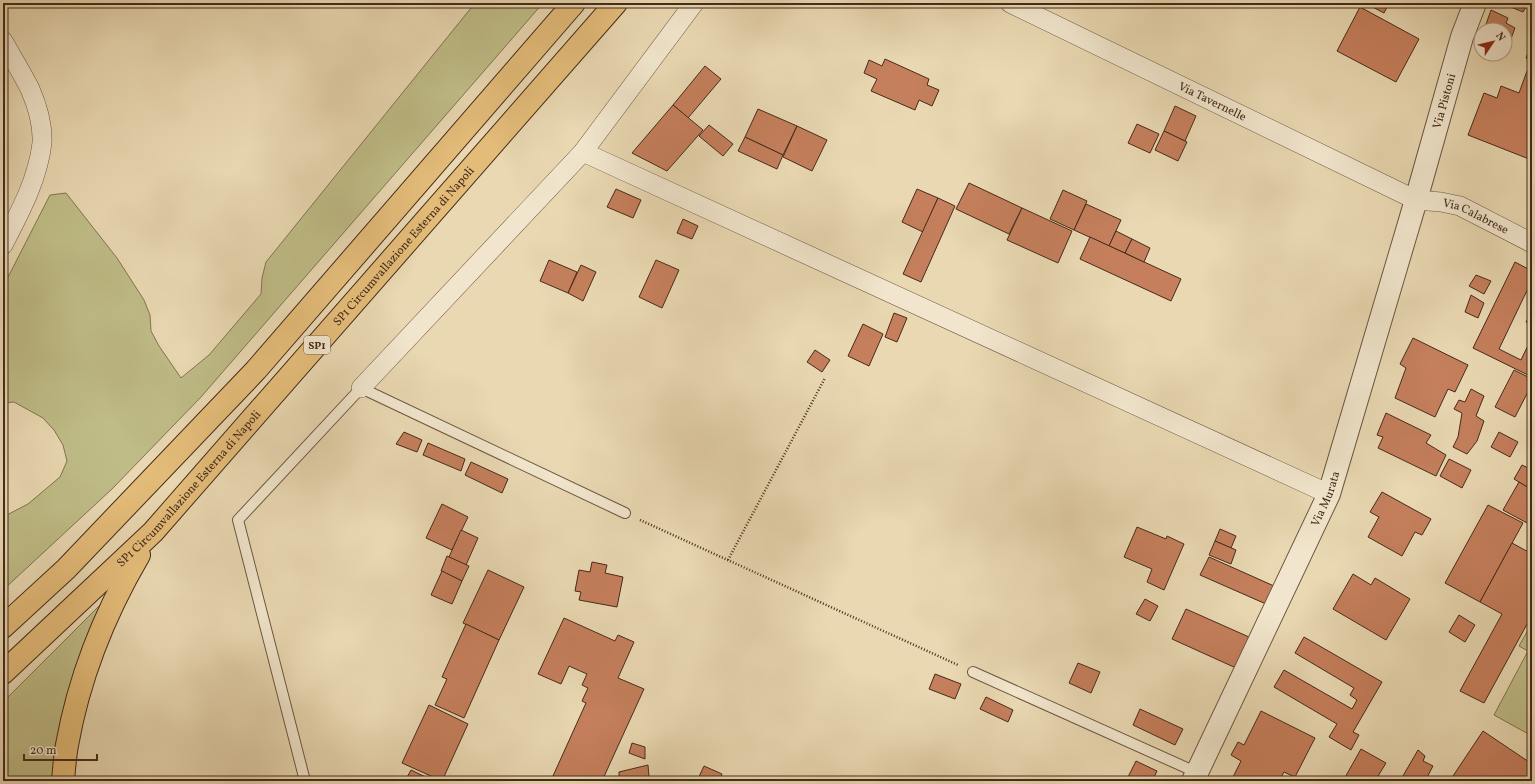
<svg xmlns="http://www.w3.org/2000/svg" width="1535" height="784" font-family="Vollkorn,serif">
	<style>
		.green { fill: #bfbc87; stroke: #827450 }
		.building { fill: #c57f5c; stroke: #452b1a }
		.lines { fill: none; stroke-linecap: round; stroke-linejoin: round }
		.service-casing { stroke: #6e5640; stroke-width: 12 }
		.minor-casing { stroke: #6e5640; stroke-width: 20 }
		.tertiary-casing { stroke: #6e5640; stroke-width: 24 }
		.trunk-casing { stroke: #452b1a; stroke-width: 24 }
		.path { stroke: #452b1a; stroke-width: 2.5; stroke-dasharray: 1 2; stroke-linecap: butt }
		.service { stroke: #f1e6cd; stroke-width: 10 }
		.minor { stroke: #f1e6cd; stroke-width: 19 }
		.tertiary { stroke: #f1e6cd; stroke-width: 22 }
		.trunk { stroke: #e4bc79; stroke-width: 22 }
		.labels { text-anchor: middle; stroke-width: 4; stroke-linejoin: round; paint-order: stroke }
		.shield { fill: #f1e6cd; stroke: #796350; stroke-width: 1 }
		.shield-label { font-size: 11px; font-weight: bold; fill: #452b1a }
		.street-label { font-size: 12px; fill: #452b1a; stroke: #f1e6cd }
	</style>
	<rect width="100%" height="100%" fill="#e9d8b2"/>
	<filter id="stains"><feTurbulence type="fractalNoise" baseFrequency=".005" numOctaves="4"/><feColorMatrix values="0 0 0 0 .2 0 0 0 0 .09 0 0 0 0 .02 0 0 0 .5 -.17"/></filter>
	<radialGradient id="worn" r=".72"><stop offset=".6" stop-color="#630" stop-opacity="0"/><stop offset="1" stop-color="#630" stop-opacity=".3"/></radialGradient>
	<!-- green -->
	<g class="green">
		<polygon points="475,3 543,3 201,397 112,489 3,590 3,517 28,504 60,477 67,461 63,445 54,430 43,418 14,402 3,403 3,287 50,195 66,193 117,258 144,300 150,315 151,331 159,346 181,378 209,355 261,294 262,278 266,262"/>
		<polygon points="102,603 60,781 3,781 3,702"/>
		<polygon points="1532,623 1532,736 1494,715 1528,651 1519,646"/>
	</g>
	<!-- building -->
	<g class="building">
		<polygon points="1365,3 1389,3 1384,13"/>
		<polygon points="1501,3 1528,3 1523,12"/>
		<polygon points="1360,7 1419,39 1396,82 1337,51"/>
		<polygon points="1491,10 1508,18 1506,23 1515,28 1508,47 1505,45 1505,30 1484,30"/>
		<polygon points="1532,41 1532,61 1526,58"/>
		<polygon points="885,59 929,79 927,85 939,90 932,106 919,100 915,110 871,91 877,79 864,73 869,60 882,66"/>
		<polygon points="705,66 721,79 688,118 673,105"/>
		<polygon points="1527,71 1532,73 1532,150 1529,159 1468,135 1484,93 1497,98 1501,86 1519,93"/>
		<polygon points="673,105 703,130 667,171 632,153"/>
		<polygon points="1175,106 1196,116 1185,141 1164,131"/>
		<polygon points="758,109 797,126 783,155 745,137"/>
		<polygon points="1137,124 1159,134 1150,153 1128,143"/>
		<polygon points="709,125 733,144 723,156 699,136"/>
		<polygon points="797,126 827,140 812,171 783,157"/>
		<polygon points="1164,131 1187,142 1178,161 1155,150"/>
		<polygon points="745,137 783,155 777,169 738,151"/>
		<polygon points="969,183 1022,208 1009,234 956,209"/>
		<polygon points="616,189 641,200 633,218 607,207"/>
		<polygon points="917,189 938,198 923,232 902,222"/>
		<polygon points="1063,190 1087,201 1074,230 1050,219"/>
		<polygon points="938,198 955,206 921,282 903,274"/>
		<polygon points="1086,204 1121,220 1109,246 1074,230"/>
		<polygon points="1022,208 1072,231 1058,263 1007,240"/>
		<polygon points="683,219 698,226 692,239 677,233"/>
		<polygon points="1116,231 1132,239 1125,253 1109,246"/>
		<polygon points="1090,237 1181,279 1171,301 1080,259"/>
		<polygon points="1132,239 1150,248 1144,262 1125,253"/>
		<polygon points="549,260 577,272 568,293 540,281"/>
		<polygon points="656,260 679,270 662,308 639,297"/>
		<polygon points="1515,262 1532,271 1532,280 1499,349 1521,360 1532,337 1532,377 1473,348"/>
		<polygon points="581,265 596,272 583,301 568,293"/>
		<polygon points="1476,275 1491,281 1484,294 1469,286"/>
		<polygon points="1471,295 1484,303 1478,318 1465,312"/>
		<polygon points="1532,311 1532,325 1526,322"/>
		<polygon points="894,313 907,318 897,342 885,337"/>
		<polygon points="863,324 883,334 869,366 848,356"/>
		<polygon points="1413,338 1468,365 1455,392 1448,389 1435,417 1395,398 1406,368 1400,364"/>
		<polygon points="815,350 830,360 822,372 807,362"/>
		<polygon points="1514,370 1532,379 1532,384 1515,417 1495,407"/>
		<polygon points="1471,389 1484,396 1476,416 1484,421 1477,441 1467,454 1453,447 1458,437 1462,413 1454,409 1459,400 1465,402"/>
		<polygon points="1386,413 1431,435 1426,443 1446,455 1436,476 1378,448 1383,437 1377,435"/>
		<polygon points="404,432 422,440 417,452 396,444"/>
		<polygon points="1499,432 1518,442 1510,457 1491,447"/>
		<polygon points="428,443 465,459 461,471 423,455"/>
		<polygon points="1449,459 1471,470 1462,488 1440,476"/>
		<polygon points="471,462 508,479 502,493 465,475"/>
		<polygon points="1522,465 1532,470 1532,490 1514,479"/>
		<polygon points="1519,482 1532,490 1532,513 1527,523 1503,510"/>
		<polygon points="1382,492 1431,519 1422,535 1415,532 1402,556 1368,537 1379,517 1370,512"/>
		<polygon points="442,504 468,517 452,550 426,538"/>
		<polygon points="1488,505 1523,523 1480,602 1445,583"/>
		<polygon points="1137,527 1166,539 1167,536 1184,544 1164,590 1147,582 1152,569 1124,557"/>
		<polygon points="1220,529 1236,536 1231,548 1215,541"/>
		<polygon points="461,530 478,538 466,565 449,557"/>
		<polygon points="1215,541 1236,550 1231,564 1209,555"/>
		<polygon points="1532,542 1532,554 1527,551"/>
		<polygon points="1512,543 1532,554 1532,615 1484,703 1460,691 1502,614 1480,602"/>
		<polygon points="447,556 469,566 462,581 441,571"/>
		<polygon points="1209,557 1274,586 1266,604 1200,575"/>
		<polygon points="592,562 607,565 605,573 623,577 617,607 579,600 581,592 575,591 579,570 590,572"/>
		<polygon points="488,570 524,587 499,640 463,623"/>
		<polygon points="442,571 462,581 452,604 431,595"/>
		<polygon points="1353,574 1371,585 1375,578 1410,599 1386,640 1333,609"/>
		<polygon points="1145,599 1158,606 1150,621 1136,614"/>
		<polygon points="1186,609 1249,637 1236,668 1172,639"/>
		<polygon points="1459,615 1475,625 1465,642 1449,632"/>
		<polygon points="564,618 615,641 618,635 634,642 618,678 644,689 602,781 564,781 553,776 586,703 582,701 588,688 582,685 587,674 569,666 561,684 538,674"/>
		<polygon points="466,624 499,640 464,718 435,705 447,679 442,677"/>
		<polygon points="1304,637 1382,682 1353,732 1359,735 1351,750 1329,737 1337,724 1274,687 1284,670 1352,709 1357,700 1350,695 1354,688 1295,653"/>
		<polygon points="1078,663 1100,672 1091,693 1069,683"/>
		<polygon points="935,674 961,684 955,699 929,689"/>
		<polygon points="986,697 1013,710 1008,722 980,709"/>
		<polygon points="429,705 468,724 442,781 402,763"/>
		<polygon points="1140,709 1183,729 1175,745 1133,725"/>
		<polygon points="1261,711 1315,738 1295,777 1284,772 1279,781 1231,781 1241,761 1231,755 1238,742 1244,745"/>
		<polygon points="1483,731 1532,764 1532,773 1527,781 1461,781 1453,776"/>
		<polygon points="632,743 645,747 645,759 629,753"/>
		<polygon points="1361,749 1386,763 1375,781 1343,781"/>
		<polygon points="1418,750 1425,756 1423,761 1433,766 1425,781 1400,781"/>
		<polygon points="1136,761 1157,771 1152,781 1126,781"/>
		<polygon points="648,765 649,777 619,780 619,772"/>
		<polygon points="704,766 722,774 719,781 697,781"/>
		<polygon points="411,770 434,781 405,781"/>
	</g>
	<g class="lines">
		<defs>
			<g id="service">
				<polyline points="973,672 1198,773"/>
				<polyline points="305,781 238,520 361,388 625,513"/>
			</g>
			<g id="minor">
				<path id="s1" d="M1010,3L1416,200L1441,202L1460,206L1532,243"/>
				<path d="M3,41C12,57 22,73 30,89C37,105 43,125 42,143C38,179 19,214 3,245"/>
				<polyline points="583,152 1329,494"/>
				<polyline points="361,388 583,152 694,3"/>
			</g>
			<g id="tertiary">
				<path id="s2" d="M1193,781L1329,494L1416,200L1462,37L1475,3"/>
			</g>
			<g id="trunk">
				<polyline points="3,627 66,569 256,370 574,3"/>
				<path id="s3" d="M3,673L153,532L616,3"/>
				<path d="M63,781C64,769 65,756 67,745C79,678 105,613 139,555"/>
			</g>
		</defs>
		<!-- service casing -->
		<use href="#service" class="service-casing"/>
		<!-- minor casing -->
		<use href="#minor" class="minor-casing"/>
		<!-- tertiary casing -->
		<use href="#tertiary" class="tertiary-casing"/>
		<!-- trunk casing -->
		<use href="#trunk" class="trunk-casing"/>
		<!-- path -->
		<g class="path">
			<polyline points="640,520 958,665"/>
			<polyline points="728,560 825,378"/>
		</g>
		<!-- service -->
		<use href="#service" class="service"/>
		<!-- minor -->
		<use href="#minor" class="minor"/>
		<!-- tertiary -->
		<use href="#tertiary" class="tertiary"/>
		<!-- trunk -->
		<use href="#trunk" class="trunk"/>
	</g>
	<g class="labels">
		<!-- shield labels -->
		<rect class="shield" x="304" y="336" width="26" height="18" rx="3"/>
		<g class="shield-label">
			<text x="317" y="349">SP1</text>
		</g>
		<!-- street labels -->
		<g class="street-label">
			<text dy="4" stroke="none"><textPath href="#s1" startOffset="225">Via Tavernelle</textPath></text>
			<text dy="4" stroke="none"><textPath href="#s2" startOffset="727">Via Pistoni</textPath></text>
			<text dy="4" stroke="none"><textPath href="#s1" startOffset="514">Via Calabrese</textPath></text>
			<text dy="4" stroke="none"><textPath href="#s3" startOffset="586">SP1 Circumvallazione Esterna di Napoli</textPath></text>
			<text dy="4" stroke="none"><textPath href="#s3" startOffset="262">SP1 Circumvallazione Esterna di Napoli</textPath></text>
			<text dy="4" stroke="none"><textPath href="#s2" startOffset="312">Via Murata</textPath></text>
		</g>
	</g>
	<!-- margin -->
	<rect width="1535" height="784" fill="none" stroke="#e9d8b2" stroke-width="16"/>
	<rect x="4" y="4" width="1527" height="776" fill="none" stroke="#452b1a" stroke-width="2"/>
	<rect x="8" y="8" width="1519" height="768" fill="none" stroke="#452b1a"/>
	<!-- north arrow -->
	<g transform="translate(1493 42) rotate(55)"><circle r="19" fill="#f1e6cd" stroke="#ac9b85"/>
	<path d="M0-3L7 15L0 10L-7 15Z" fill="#8f2418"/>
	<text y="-6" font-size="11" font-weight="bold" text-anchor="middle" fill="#452b1a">N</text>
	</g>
	<!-- scale -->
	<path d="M24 754v6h73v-6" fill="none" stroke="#452b1a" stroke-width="2"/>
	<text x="30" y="754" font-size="12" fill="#452b1a" stroke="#f1e6cd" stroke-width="3" paint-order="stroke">20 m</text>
	<rect width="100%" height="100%" filter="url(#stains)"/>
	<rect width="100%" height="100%" fill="url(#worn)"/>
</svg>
